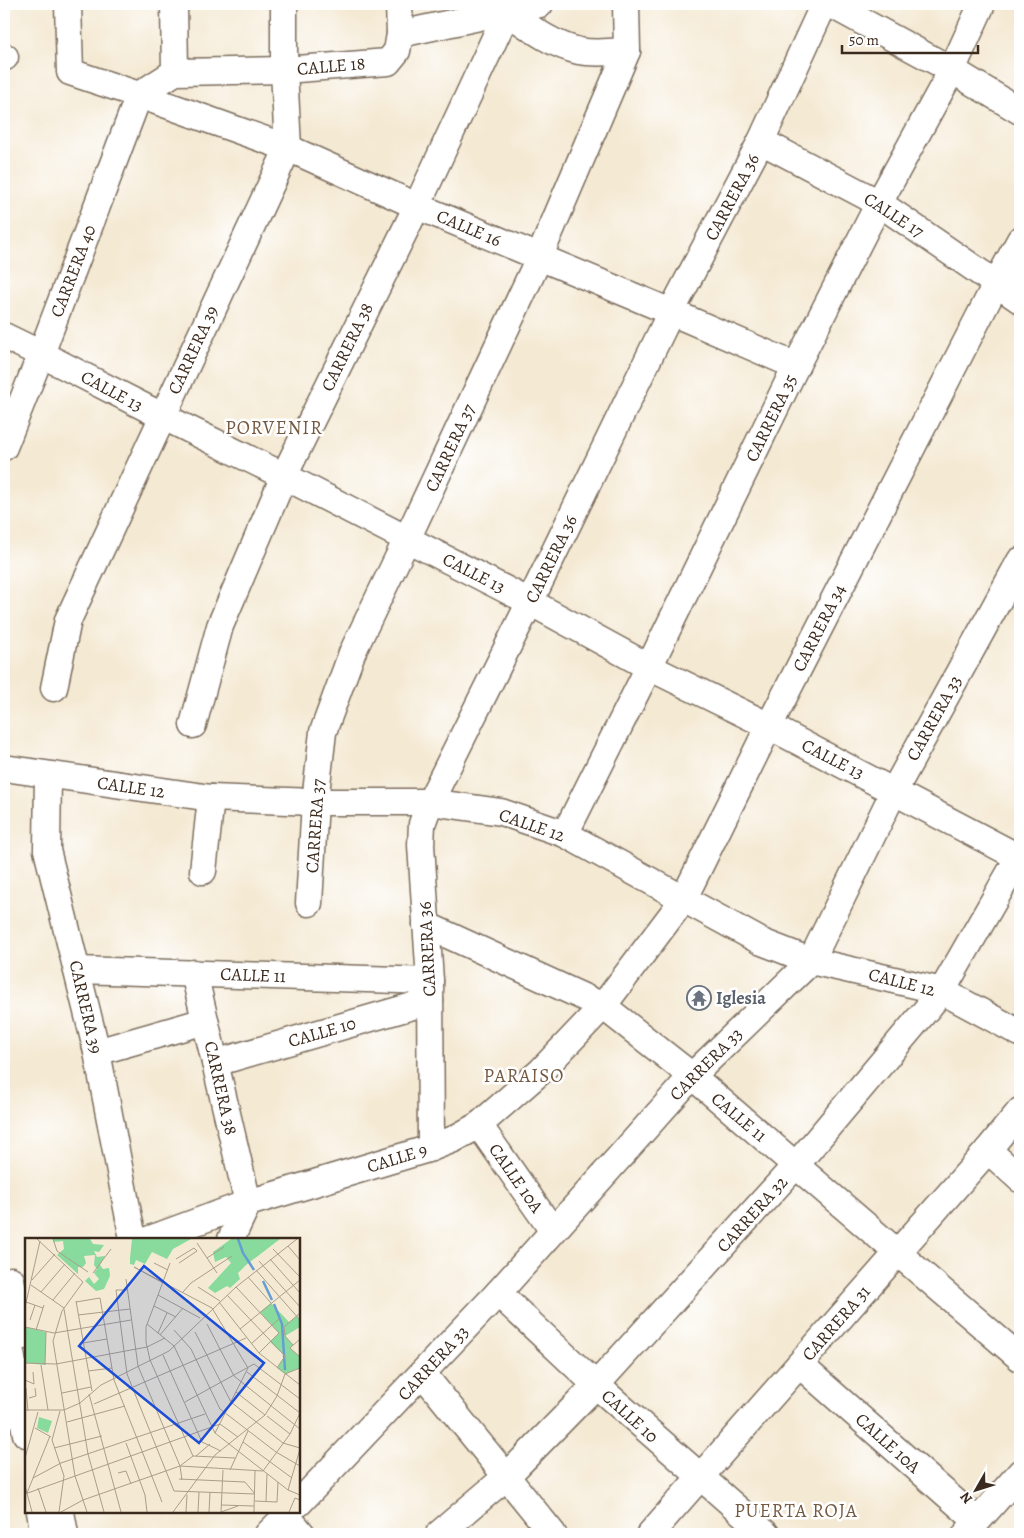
<svg xmlns="http://www.w3.org/2000/svg" width="1024" height="1538" font-family="Alegreya,serif">
	<style>
		.lines { fill: none; stroke-linecap: round; stroke-linejoin: round }
		.minor-casing { stroke: #7c6d5d; stroke-width: 29 }
		.minor { stroke: #fff; stroke-width: 26 }
		.labels { text-anchor: middle; stroke-width: 5; stroke-linejoin: round; paint-order: stroke }
		.street-label { font-size: 18px; fill: #3b2a1e; stroke: #fff }
		.worship-label { font-size: 18px; font-weight: bold; fill: #5b616d; stroke: #fff; text-anchor: start }
		.neighbourhood-label { font-size: 19px; letter-spacing: 1px; fill: #745a42; stroke: #fff }
		.inset-river { fill: none; stroke: #669ed4; stroke-width: 2.5 }
		.inset-road { fill: none; stroke: #aa9d8b; stroke-width: 1 }
		.view { fill: #1d4ed8; fill-opacity: 0.15; stroke: #1d4ed8; stroke-width: 2.5 }
		.inset-edge { fill: none; stroke: #3b2a1e; stroke-width: 2.5 }
	</style>
	<rect width="100%" height="100%" fill="#fff"/>
	<filter id="ink" filterUnits="userSpaceOnUse"><feTurbulence type="fractalNoise" baseFrequency=".02" numOctaves="2"/><feDisplacementMap in="SourceGraphic" scale="10" xChannelSelector="R" yChannelSelector="G"/><feConvolveMatrix kernelMatrix="1 2 1 2 8 2 1 2 1" color-interpolation-filters="sRGB"/></filter>
	<filter id="wash" filterUnits="userSpaceOnUse"><feTurbulence type="fractalNoise" baseFrequency=".0096" numOctaves="4" result="noise"/><feDisplacementMap in="SourceGraphic" scale="20" xChannelSelector="R" yChannelSelector="G"/><feGaussianBlur stdDeviation="1.12" result="paint"/><feColorMatrix in="noise" values="0 0 0 0 0 0 0 0 0 0 0 0 0 0 0 0 0 1.4 0 .05"/><feComposite in="paint" operator="in"/></filter>
	<g filter="url(#wash)">
		<rect width="100%" height="100%" fill="#f4e9d3"/>
	</g>
	<g filter="url(#ink)">
		<g class="lines">
			<defs>
				<g id="minor">
					<polyline points="68,4 70,72 139,95 288,148 417,206 671,312 796,366"/>
					<polyline points="174,4 175,72"/>
					<polyline points="830,4 952,70 1020,111"/>
					<path d="M507,12C529,27 552,45 579,51C595,54 611,52 627,51"/>
					<polyline points="400,34 540,4"/>
					<polyline points="4,57 5,57"/>
					<polyline points="139,95 175,72 284,70 388,62 397,51 400,34 399,4"/>
					<polyline points="761,141 879,203 1020,300"/>
					<polyline points="4,336 41,354 162,416 284,476 530,602 649,667 769,726 1020,858"/>
					<polyline points="4,447 41,354 139,95"/>
					<polyline points="54,688 68,620 288,148 284,70 284,4"/>
					<polyline points="193,725 220,626 284,476 417,206 507,12 507,4"/>
					<polyline points="4,768 211,798 315,802 430,802 501,812 565,834 762,942 811,961 942,991 1020,1033"/>
					<polyline points="48,775 47,850 97,1052 133,1239"/>
					<polyline points="565,834 649,667 796,366 879,203 952,70 982,4"/>
					<polyline points="203,871 211,798"/>
					<polyline points="309,903 315,802 323,732 352,653 407,539 539,258 627,51 626,4"/>
					<polyline points="426,925 603,1006 692,1076 1020,1358"/>
					<polyline points="77,970 430,981"/>
					<polyline points="194,973 248,1203 231,1239"/>
					<polyline points="97,1052 205,1021"/>
					<polyline points="215,1063 430,1001"/>
					<polyline points="479,1125 553,1231"/>
					<polyline points="431,1148 430,981 421,845 422,824 430,802 530,602 671,312 761,141 824,4"/>
					<polyline points="988,1150 1020,1179"/>
					<polyline points="150,1239 248,1203 431,1148 454,1139 479,1125 541,1071 603,1006 683,900 769,726 996,284 1020,240"/>
					<polyline points="11,1280 24,1336"/>
					<polyline points="498,1293 596,1385 766,1534"/>
					<polyline points="4,1315 26,1434"/>
					<polyline points="800,1365 977,1521"/>
					<polyline points="423,1374 553,1534"/>
					<polyline points="299,1503 498,1293 692,1076 811,961 894,791 1020,561"/>
					<polyline points="40,1512 44,1534"/>
					<polyline points="61,1512 65,1534"/>
					<polyline points="287,1516 302,1534"/>
					<polyline points="268,1534 290,1512"/>
					<polyline points="439,1534 506,1477 596,1385 796,1165 942,991 1020,855"/>
					<polyline points="650,1534 988,1150 1020,1111"/>
					<polyline points="966,1534 1020,1473"/>
				</g>
			</defs>
			<!-- minor casing -->
			<use href="#minor" class="minor-casing"/>
			<!-- minor -->
			<use href="#minor" class="minor"/>
		</g>
	</g>
	<!-- icons -->
	<defs>
		<symbol id="temple-ring" viewBox="-11 -11 22 22"><circle r="9.5" fill="#fff" stroke="#6b7280" stroke-width="1.5"/><path d="M0-6L5-2H3V0L6.5 2.5H4V6H1.5V3h-3V6H-4V2.5H-6.5L-3 0V-2H-5Z" fill="#6b7280"/></symbol>
	</defs>
	<g fill-rule="evenodd">
		<use href="#temple-ring" x="685" y="984" width="28" height="28"/>
	</g>
	<g class="labels">
		<!-- street labels -->
		<g class="street-label">
			<text transform="translate(331 66) rotate(-5)" y="6">CALLE 18</text>
			<text transform="translate(732 197) rotate(-62)" y="6">CARRERA 36</text>
			<text transform="translate(894 215) rotate(33)" y="6">CALLE 17</text>
			<text transform="translate(469 228) rotate(23)" y="6">CALLE 16</text>
			<text transform="translate(73 271) rotate(-69)" y="6">CARRERA 40</text>
			<text transform="translate(347 347) rotate(-64)" y="6">CARRERA 38</text>
			<text transform="translate(193 350) rotate(-65)" y="6">CARRERA 39</text>
			<text transform="translate(112 391) rotate(28)" y="6">CALLE 13</text>
			<text transform="translate(771 418) rotate(-64)" y="6">CARRERA 35</text>
			<text transform="translate(450 448) rotate(-65)" y="6">CARRERA 37</text>
			<text transform="translate(551 559) rotate(-64)" y="6">CARRERA 36</text>
			<text transform="translate(474 573) rotate(27)" y="6">CALLE 13</text>
			<text transform="translate(819 628) rotate(-63)" y="6">CARRERA 34</text>
			<text transform="translate(934 718) rotate(-61)" y="6">CARRERA 33</text>
			<text transform="translate(833 759) rotate(27)" y="6">CALLE 13</text>
			<text transform="translate(131 787) rotate(8)" y="6">CALLE 12</text>
			<text transform="translate(532 825) rotate(19)" y="6">CALLE 12</text>
			<text transform="translate(315 826) rotate(-86)" y="6">CARRERA 37</text>
			<text transform="translate(427 949) rotate(-93)" y="6">CARRERA 36</text>
			<text transform="translate(253 975) rotate(2)" y="6">CALLE 11</text>
			<text transform="translate(902 982) rotate(14)" y="6">CALLE 12</text>
			<text transform="translate(86 1007) rotate(77)" y="6">CARRERA 39</text>
			<text transform="translate(322 1032) rotate(-16)" y="6">CALLE 10</text>
			<text transform="translate(706 1064) rotate(-45)" y="6">CARRERA 33</text>
			<text transform="translate(221 1088) rotate(77)" y="6">CARRERA 38</text>
			<text transform="translate(739 1117) rotate(40)" y="6">CALLE 11</text>
			<text transform="translate(397 1158) rotate(-17)" y="6">CALLE 9</text>
			<text transform="translate(516 1178) rotate(55)" y="6">CALLE 10A</text>
			<text transform="translate(752 1214) rotate(-48)" y="6">CARRERA 32</text>
			<text transform="translate(836 1323) rotate(-49)" y="6">CARRERA 31</text>
			<text transform="translate(433 1363) rotate(-47)" y="6">CARRERA 33</text>
			<text transform="translate(630 1416) rotate(42)" y="6">CALLE 10</text>
			<text transform="translate(888 1443) rotate(42)" y="6">CALLE 10A</text>
		</g>
		<!-- worship labels -->
		<g class="worship-label">
			<text x="716" y="1004">Iglesia</text>
		</g>
		<!-- neighbourhood labels -->
		<g class="neighbourhood-label">
			<text x="274" y="434">PORVENIR</text>
			<text x="524" y="1082">PARAISO</text>
			<text x="796" y="1517">PUERTA ROJA</text>
		</g>
	</g>
	<!-- overview -->
	<g transform="translate(25 1238)">
		<rect width="275" height="275" fill="#f4e9d3"/>
		<path d="M28,1H65L68,6L79,7L74,14L69,13L72,19L80,18L75,27L78,31L84,30L85,38L79,51L71,53L60,43L64,39L69,46L74,41L69,35L72,31L69,27L70,17L59,18L61,25L58,29H53V36L32,17L39,11L38,3L29,4ZM107,1H166L148,11L142,21L127,14L120,26L111,22L109,27L105,26V20ZM206,1H255L221,27L213,35L215,41L205,50L202,48L190,55L183,50L206,25L201,19L190,24L188,14ZM246,65L264,84L272,78L275,82V89L260,98L268,107L265,110L275,119V130L260,136L252,130L260,118L245,104L254,95L235,74ZM0,89L21,94L20,127L0,125ZM14,179L27,183L23,195L12,190Z" fill="#88db9d"/>
		<path class="inset-river" d="M213,1L218,15L229,32M238,43L247,62M249,66L257,86L260,132"/>
		<path class="inset-road" d="M12,1L58,44L37,73L28,103L50,238L62,274M28,1L32,13L63,34M172,5L192,35M263,8L275,22M248,11L275,39M182,20L199,9M151,21L169,10L172,13L154,25M245,21L275,55M234,23L275,69M129,25L143,32M145,25L121,89V104L125,122L168,218M231,32L275,82M68,35L86,11M223,39L246,65M101,41L113,128L155,228L157,242M7,42L30,16M138,45L109,29L187,70L223,130M6,47L39,70M173,49L195,63M211,49L254,95L234,115M102,52H91L102,136L149,253L230,256M16,54L40,26M158,54L166,45L207,18M133,57L175,80M202,57L260,118L252,130M28,62L50,35M51,63L67,153M1,64L18,70M51,64L75,60L89,142L137,264M194,64L234,115L275,147M129,68L151,79M0,69L15,3M39,71L63,216L79,274M53,77L105,71M5,82L10,67M122,86L149,108L190,195L263,252L275,257M182,86L209,138L275,191M0,89L29,95L106,82M215,91L275,42M11,92L19,67M149,92L166,111L195,171L251,214L275,228M170,94L206,164L258,205L275,210M133,95L142,75M135,97L158,70M275,101L265,110L275,119M58,105L82,101M226,106L254,81M268,107L260,98L259,89L275,75M138,117L177,204L196,213M0,125L31,126L122,109L140,100M16,127L23,172M20,127L21,94M63,133L87,130M222,134L275,175M0,142L9,146L8,134M1,150L3,173M211,154L240,177M37,155L66,149M64,156L96,274M4,160L11,158L10,150M160,164L229,126L275,161M69,166L221,100M0,172H39L55,165L76,147L144,113L211,49L272,1M242,178L265,196M42,184L100,168M10,190L26,199M190,195L223,130M218,204L267,240M101,205L120,257L122,274M29,210L77,198M168,218L210,220M171,218L185,206M0,220L13,174M155,228L238,233M205,232L223,193M238,233L265,196L275,175M93,235L101,233L106,246M8,240L36,225L180,176M154,241L220,244L230,256M0,248L7,274M13,250L21,274M263,252L275,211M2,255L25,198M0,256L195,186L213,199M230,263L252,264L253,244M241,264L242,236M196,267L229,268M34,274L39,238L27,202L35,173M36,274L58,262L155,228L168,218M148,274L190,217L240,177L252,158L260,136L275,130M161,274L162,257M173,274L174,254M184,274L185,254M196,274L198,232M196,274L213,268M229,274L230,233M264,274L270,260L275,262"/>
		<path class="view" d="M119,28L239,125L174,205L54,108Z"/>
		<rect width="275" height="275" class="inset-edge"/>
	</g>
	<!-- margin -->
	<rect width="1024" height="1538" fill="none" stroke="#fff" stroke-width="20"/>
	<!-- north arrow -->
	<g transform="translate(976 1490) rotate(231)" stroke="#ffffff" stroke-width="4" paint-order="stroke">
	<path d="M0-4L9 19L0 12L-9 19Z" fill="#3b2a1e"/>
	<text y="-8" font-size="14" font-weight="bold" text-anchor="middle" fill="#3b2a1e">N</text>
	</g>
	<!-- scale -->
	<path d="M842 45v8h136v-8" fill="none" stroke="#3b2a1e" stroke-width="2.5"/>
	<text x="849" y="45" font-size="15" fill="#3b2a1e" stroke="#ffffff" stroke-width="4" paint-order="stroke">50 m</text>
</svg>
